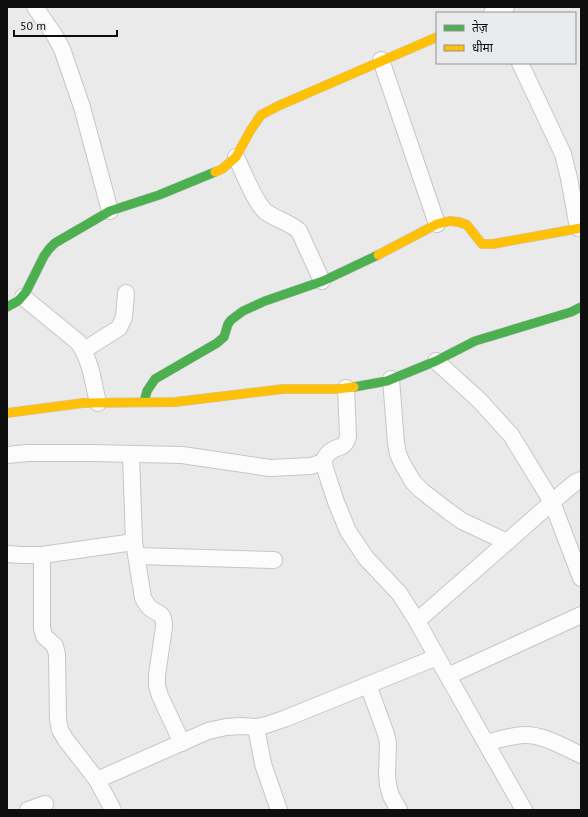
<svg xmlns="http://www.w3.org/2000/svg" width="588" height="817" font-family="'PT Sans','Noto Sans Devanagari',sans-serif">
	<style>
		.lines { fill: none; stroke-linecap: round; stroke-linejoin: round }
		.street-casing { stroke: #c6c6c7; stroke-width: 18 }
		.fast-casing { stroke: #c6c6c7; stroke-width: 10 }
		.slow-casing { stroke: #c6c6c7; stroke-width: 10 }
		.street { stroke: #fcfcfc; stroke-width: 16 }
		.fast { stroke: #4caf50; stroke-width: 9 }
		.slow { stroke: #ffc107; stroke-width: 9 }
	</style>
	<rect width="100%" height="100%" fill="#eaeaeb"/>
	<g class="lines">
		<defs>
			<g id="street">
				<polyline points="35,7 55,36 62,49 82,107 110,211"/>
				<polyline points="492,13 506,7"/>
				<polyline points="381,60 437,224"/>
				<polyline points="520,63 563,154 569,178 578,228"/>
				<path d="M236,157C243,171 255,203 266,212C277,220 290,222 299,231L322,281"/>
				<path d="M23,297L78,342C91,360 93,382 98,403"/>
				<polyline points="84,350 119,328 124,317 126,293"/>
				<polyline points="436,361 479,400 511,435 552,502 581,578"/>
				<polyline points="391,379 396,443 398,454 402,463 413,482 422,491 448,511 462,521 507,542"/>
				<path d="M346,388L348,436C345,449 340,445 331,451C327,453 325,458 323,462L336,502L348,531L366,558L399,593L417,621L437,657L524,810"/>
				<path d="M131,454L134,542L143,598C145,601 146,604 149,607C158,616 164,610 164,627L157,675V686L160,696L182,743"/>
				<polyline points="7,455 27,453 92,453 182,455 270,468 311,466 323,462"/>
				<polyline points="7,554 22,555 42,555 134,542"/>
				<polyline points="42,555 42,628 44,636 55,646 57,655 58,719 60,730 66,740 97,780 113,810"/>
				<polyline points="137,556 274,560"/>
				<polyline points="417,621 566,490 576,482 581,480"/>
				<polyline points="448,676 581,615"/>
				<polyline points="368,685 386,734 388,743 387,774 388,785 391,796 399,810"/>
				<polyline points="256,727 263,764 279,810"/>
				<path d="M486,743C498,740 512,735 525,735C544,735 564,747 581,755"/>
				<polyline points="97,780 208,731 226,727 242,726 256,727 266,725 284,719 437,657"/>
				<polyline points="28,810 45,804"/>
			</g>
			<g id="fast">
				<polyline points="7,307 18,301 26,292 44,256 49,249 55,243 110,211 159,195 215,172"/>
				<polyline points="354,387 387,381 436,361 475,341 571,312 581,307"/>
				<polyline points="144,402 147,391 155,379 217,343 224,337 228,324 231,320 243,311 265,301 323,281 378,255"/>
			</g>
			<g id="slow">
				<polyline points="215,172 222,169 236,157 250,131 261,115 278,106 437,37"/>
				<polyline points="378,255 437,224 450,221 459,222 467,225 482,244 493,244 581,228"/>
				<polyline points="7,413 83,403 175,402 283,389 337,389 354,387"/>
			</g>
		</defs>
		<!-- street casing -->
		<use href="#street" class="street-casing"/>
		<!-- fast casing -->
		<use href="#fast" class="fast-casing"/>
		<!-- slow casing -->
		<use href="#slow" class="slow-casing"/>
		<!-- street -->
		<use href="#street" class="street"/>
		<!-- fast -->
		<use href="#fast" class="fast"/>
		<!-- slow -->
		<use href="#slow" class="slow"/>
	</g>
	<!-- border -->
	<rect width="588" height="817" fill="none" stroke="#0e0e0f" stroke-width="16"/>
	<!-- legend -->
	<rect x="436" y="12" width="140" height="52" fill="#e9eaec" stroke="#919294"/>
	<rect x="444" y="25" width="20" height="6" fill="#4caf50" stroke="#919294"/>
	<text x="472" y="32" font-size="12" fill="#0e0e0f">तेज़</text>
	<rect x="444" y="45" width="20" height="6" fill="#ffc107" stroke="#919294"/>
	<text x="472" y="52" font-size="12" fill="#0e0e0f">धीमा</text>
	<!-- scale -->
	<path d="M14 30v6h103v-6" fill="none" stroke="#0e0e0f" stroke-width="2"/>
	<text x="20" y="30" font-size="12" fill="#0e0e0f" stroke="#e9eaec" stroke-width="3" paint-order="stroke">50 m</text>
</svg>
